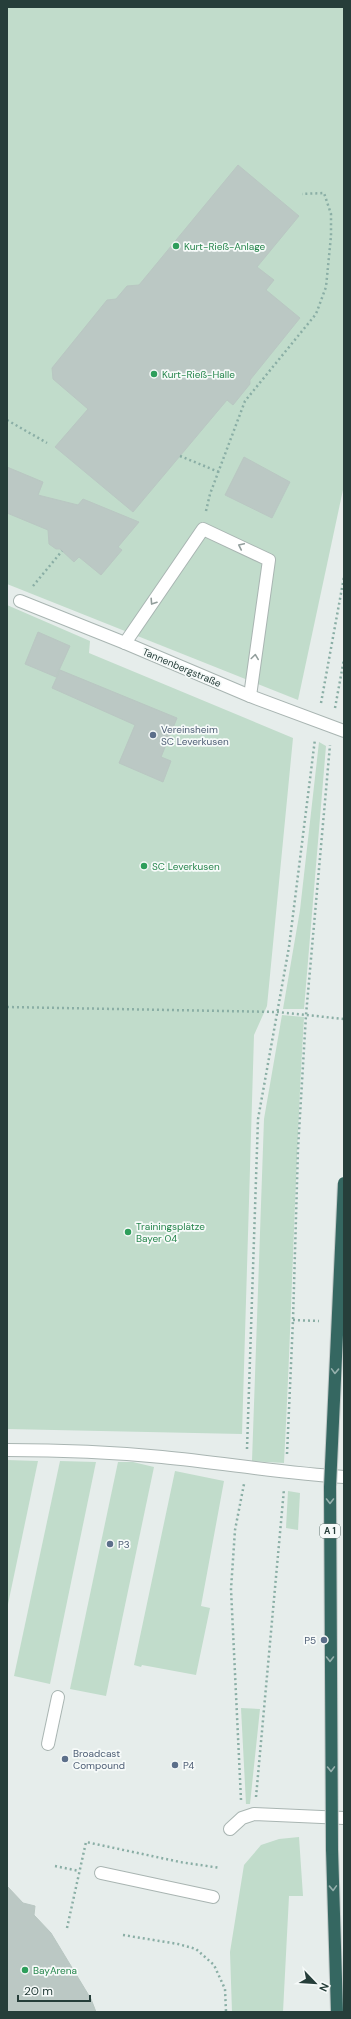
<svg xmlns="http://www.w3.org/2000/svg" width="351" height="2019" font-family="'DM Sans',sans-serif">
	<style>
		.green { fill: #c1dccb }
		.building { fill: #bbc8c4; stroke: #b9c7c2 }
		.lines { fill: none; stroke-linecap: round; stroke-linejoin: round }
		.minor-casing { stroke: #a9b5b2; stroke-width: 14 }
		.highway-casing { stroke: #c2c9c8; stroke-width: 14 }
		.path { stroke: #8aaea5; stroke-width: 2.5; stroke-dasharray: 2 3; stroke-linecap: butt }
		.minor { stroke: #fff; stroke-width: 12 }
		.highway { stroke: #356761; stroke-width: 12 }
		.highway-bridge-casing { stroke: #c2c9c8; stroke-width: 14; stroke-linecap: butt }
		.highway-bridge { stroke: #356761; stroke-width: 12 }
		.oneway { stroke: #929e9c }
		.oneway2 { stroke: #96b0ad }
		.leisure-dot { fill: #2e9e5b; stroke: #f6faf9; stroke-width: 1.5 }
		.service-dot { fill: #5c6f8a; stroke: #f6faf9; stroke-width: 1.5 }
		.labels { text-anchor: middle; stroke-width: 3.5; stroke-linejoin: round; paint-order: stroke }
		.shield { fill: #f6faf9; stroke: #647673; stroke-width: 1 }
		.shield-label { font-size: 9px; font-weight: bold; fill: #263e3a }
		.leisure-label { font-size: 10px; fill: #27864d; stroke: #f6faf9; text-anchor: start }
		.street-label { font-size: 10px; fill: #263e3a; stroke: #f6faf9 }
		.service-label { font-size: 10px; fill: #4e5e75; stroke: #f6faf9; text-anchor: start }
	</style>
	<rect width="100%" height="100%" fill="#e6edeb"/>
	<!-- green -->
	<g class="green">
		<polygon points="7,7 344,7 344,485 298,700 7,584"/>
		<polygon points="7,605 90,641 89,653 293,738 267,1006 254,1035 242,1434 7,1429"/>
		<polygon points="319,742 326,746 304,1009 283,1009 300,910"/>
		<path d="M282,1015L304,1017C295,1165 292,1314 284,1463L252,1461L264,1119Z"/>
		<polygon points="7,1460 38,1461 7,1609"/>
		<polygon points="60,1461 96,1462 50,1684 14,1676"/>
		<polygon points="118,1462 133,1462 154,1467 106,1696 70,1689"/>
		<polygon points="175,1471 224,1481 201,1606 210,1608 196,1675 142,1665 141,1667 134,1665"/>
		<polygon points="288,1491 300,1493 298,1530 286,1528"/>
		<polygon points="241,1708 260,1709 250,1804 246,1804"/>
		<polygon points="299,1837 303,1896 289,1896 283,2012 232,2012 230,1952 244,1865 261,1845 279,1839"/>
	</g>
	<!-- building -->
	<g class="building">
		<polygon points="238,165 299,216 257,267 274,280 266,290 300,318 250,380 250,384 233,405 227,400 133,512 55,447 88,409 53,379 52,368 107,300 116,299 127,286 139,285"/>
		<polygon points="244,457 290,482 272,518 225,495"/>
		<polygon points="7,467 43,482 38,495 78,505 83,499 139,522 118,547 122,550 101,575 79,557 74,562 60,549 56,549 49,544 48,530 7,513"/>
		<polygon points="38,632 70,646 56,677 25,664"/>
		<polygon points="60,670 177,718 161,757 171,761 163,782 119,763 135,725 52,688"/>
		<polygon points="7,1886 23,1903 35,1906 34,1915 51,1933 91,1999 96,2012 7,2012"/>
	</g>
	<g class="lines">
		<defs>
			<g id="minor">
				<polyline points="20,601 125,643 250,696 344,731"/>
				<polyline points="125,643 203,529 269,560 250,696"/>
				<path d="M7,1450C59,1450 111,1452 162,1457C223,1463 283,1473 344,1477"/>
				<polyline points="48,1744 58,1697"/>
				<polyline points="230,1829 242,1818 254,1814 344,1818"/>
				<polyline points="101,1873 213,1897"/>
			</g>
			<polyline id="highway" points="332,1849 337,2012"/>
		</defs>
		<!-- minor casing -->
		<use href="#minor" class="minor-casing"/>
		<!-- highway casing -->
		<use href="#highway" class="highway-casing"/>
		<!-- path -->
		<g class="path">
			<polyline points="7,420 47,443"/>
			<polyline points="180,456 219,472"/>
			<polyline points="206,511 210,494 245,401 316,314 326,287 331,236 331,214 324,193 302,194"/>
			<polyline points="33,586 62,551"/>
			<polyline points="321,703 344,577"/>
			<polyline points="335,708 344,659"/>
			<polyline points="7,1007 278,1012 344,1019"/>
			<polyline points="293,1320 319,1321"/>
			<polyline points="247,1449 258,1119 289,947 315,739"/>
			<polyline points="287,1454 293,1320 298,1149 306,1015 330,745"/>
			<polyline points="256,1797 284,1489"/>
			<polyline points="241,1800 231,1589 235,1530 244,1484"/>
			<polyline points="55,1866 79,1871"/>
			<polyline points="67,1928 86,1842 180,1862 220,1868"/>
			<polyline points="123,1935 178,1944 196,1949 214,1965 225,1989 226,2012"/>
		</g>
		<!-- minor -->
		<use href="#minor" class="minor"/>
		<!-- highway -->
		<use href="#highway" class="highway"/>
		<defs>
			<polyline id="highway-bridge" points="332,1849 330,1487 344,1183"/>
		</defs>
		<!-- highway-bridge casing -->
		<use href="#highway-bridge" class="highway-bridge-casing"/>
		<!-- highway-bridge -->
		<use href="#highway-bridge" class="highway-bridge"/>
	</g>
	<!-- one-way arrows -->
	<defs><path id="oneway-chevron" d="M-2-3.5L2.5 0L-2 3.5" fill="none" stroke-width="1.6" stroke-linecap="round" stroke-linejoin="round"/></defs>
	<g class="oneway">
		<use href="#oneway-chevron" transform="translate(241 546) rotate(-155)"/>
		<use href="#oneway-chevron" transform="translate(153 602) rotate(123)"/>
		<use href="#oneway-chevron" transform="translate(255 657) rotate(-82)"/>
	</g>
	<g class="oneway2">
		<use href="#oneway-chevron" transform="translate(335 1371) rotate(92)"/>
		<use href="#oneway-chevron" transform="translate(330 1501) rotate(90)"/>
		<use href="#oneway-chevron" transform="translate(330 1659) rotate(90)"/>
		<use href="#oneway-chevron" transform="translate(331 1769) rotate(89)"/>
		<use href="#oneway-chevron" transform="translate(333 1888) rotate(88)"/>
	</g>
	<!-- markers -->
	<g class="leisure-dot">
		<circle cx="176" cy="246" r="4"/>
		<circle cx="154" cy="374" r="4"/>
		<circle cx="144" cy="866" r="4"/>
		<circle cx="128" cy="1232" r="4"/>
		<circle cx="25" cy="1970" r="4"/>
	</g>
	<g class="service-dot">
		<circle cx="153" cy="735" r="4"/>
		<circle cx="110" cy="1544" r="4"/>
		<circle cx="324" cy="1640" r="4"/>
		<circle cx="65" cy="1759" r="4"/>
		<circle cx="175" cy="1765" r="4"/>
	</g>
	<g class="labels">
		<!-- shield labels -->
		<rect class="shield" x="320" y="1524" width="20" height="14" rx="3"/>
		<g class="shield-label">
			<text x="330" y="1534">A 1</text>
		</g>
		<!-- leisure labels -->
		<g class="leisure-label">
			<text x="184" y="250">Kurt-Rieß-Anlage</text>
			<text x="162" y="378">Kurt-Rieß-Halle</text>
			<text x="152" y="870">SC Leverkusen</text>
			<text x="136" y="1230">Trainingsplätze<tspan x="136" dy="12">Bayer 04</tspan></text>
			<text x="33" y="1974">BayArena</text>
		</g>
		<!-- street labels -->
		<g class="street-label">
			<text transform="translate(182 667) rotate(23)" y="4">Tannenbergstraße</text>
		</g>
		<!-- service labels -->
		<g class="service-label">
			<text x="161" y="733">Vereinsheim<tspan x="161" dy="12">SC Leverkusen</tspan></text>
			<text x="118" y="1548">P3</text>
			<text x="316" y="1644" text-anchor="end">P5</text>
			<text x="73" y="1757">Broadcast<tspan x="73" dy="12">Compound</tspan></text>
			<text x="183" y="1769">P4</text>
		</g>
	</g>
	<!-- border -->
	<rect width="351" height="2019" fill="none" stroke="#263e3a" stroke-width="16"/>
	<!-- north arrow -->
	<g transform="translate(315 1983) rotate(115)" stroke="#f6faf9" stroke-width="3" paint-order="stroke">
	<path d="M0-3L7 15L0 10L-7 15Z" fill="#263e3a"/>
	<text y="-6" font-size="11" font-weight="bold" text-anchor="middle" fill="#263e3a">N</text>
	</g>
	<!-- scale -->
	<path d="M18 1995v6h72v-6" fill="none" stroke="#263e3a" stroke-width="2"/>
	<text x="24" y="1995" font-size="12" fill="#263e3a" stroke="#f6faf9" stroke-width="3" paint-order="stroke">20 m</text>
</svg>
